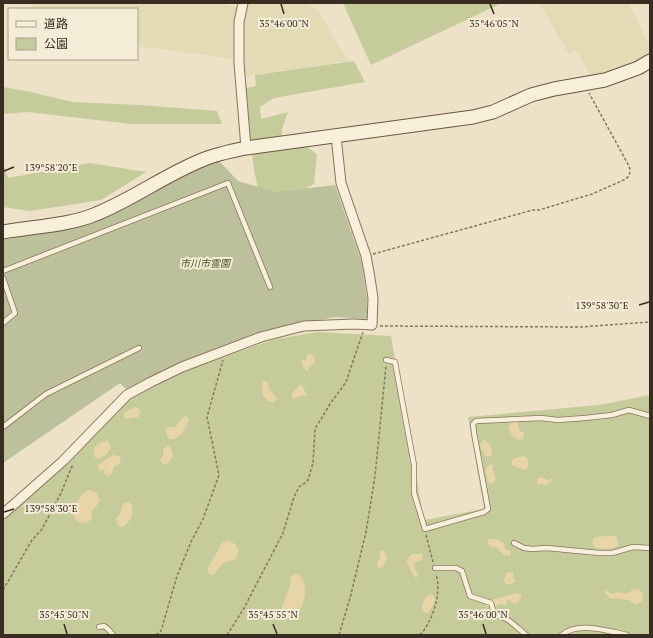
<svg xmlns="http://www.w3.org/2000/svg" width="653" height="638" font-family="'PT Serif','Noto Sans JP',serif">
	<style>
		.farmland { fill: #e2dbb6 }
		.green { fill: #c6cb9c }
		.sand { fill: #e7d5a7 }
		.cemetery { fill: #bcc09b }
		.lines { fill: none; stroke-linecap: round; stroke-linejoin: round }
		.lane-casing { stroke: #88745e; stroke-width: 6 }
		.street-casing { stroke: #88745e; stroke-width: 11 }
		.secondary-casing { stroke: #6a5541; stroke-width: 15 }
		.path { stroke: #88745e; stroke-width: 1.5; stroke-dasharray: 3 2; stroke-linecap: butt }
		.lane { stroke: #f8efdb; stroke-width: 4.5 }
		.street { stroke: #f8efdb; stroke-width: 9 }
		.secondary { stroke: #f8efdb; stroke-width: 13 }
		.ticks { fill: none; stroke: #392c21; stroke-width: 1.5 }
		.labels { text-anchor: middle; stroke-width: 4; stroke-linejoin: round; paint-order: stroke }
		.park-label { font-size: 10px; font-style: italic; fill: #4a5528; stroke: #f4ecd7 }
		.ticks-label { font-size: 10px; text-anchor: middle; fill: #392c21; stroke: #f4ecd7; stroke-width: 4; stroke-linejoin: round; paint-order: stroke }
	</style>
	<rect width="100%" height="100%" fill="#ede1c8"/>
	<!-- farmland -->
	<g class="farmland">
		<polygon points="33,3 221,3 237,8 235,25 235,59 137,46 137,9 32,9"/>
		<polygon points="247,3 304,3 314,7 321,14 332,35 346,56 349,61 245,76 243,22"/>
		<polygon points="539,3 629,3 650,47 650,55 621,69 591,76 576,51 569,54"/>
	</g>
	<!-- green -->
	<g class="green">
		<polygon points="343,3 502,3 371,65"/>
		<polygon points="354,61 365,82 274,98 260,107 261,119 288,112 282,129 282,138 254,142 250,138 246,88 256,86 255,75"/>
		<polygon points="3,87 26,91 73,102 139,105 217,111 222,124 131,124 28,112 3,114"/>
		<polygon points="307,147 317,154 314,184 301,191 259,193 254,170 252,153"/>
		<polygon points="3,163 8,178 90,163 146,172 101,200 30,211 3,207"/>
		<polygon points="317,332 391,336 424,520 484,509 468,417 599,405 650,395 650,635 3,635 3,519 64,462 129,398 166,378 206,363 272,340"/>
	</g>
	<!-- sand -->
	<g class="sand">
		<polygon points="310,354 314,356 315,362 310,366 308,370 306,371 301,362 303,359 306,361 307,355"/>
		<path d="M263,381H267L269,389L277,398L274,403C263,401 260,391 263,381Z"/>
		<polygon points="300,385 302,385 307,395 306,396 299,396 294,399 292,398 292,394"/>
		<polygon points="135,407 139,409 140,412 138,417 125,419 124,414 127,411"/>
		<path d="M185,415L189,419C187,427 179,441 169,439L166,432V429L168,427H175Z"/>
		<polygon points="514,421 518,423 519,430 524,433 523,439 518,440 512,436 508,427 510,423"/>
		<path d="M483,440H485C490,445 494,450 490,457L485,456L480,445Z"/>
		<path d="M107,441L110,444L111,448L105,456L101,457L100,459H97L94,456C92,448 98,442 107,441Z"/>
		<path d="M167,446L170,447C175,454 172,460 166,464H163L160,460L163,456V450Z"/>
		<polygon points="113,455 119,456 121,460 119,464 114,467 111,475 107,476 104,473 105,469 99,471 98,468 98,465"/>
		<polygon points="523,456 527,458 529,464 526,470 513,466 511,464 513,459"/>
		<path d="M491,464L493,466C492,472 497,476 495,482L492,484L488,482L486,472V468Z"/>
		<polygon points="542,477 547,480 552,479 552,481 546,485 537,484 537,479"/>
		<path d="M89,490L97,493L100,501L91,513L92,519C87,524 76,525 74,516C72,509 81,492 89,490Z"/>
		<path d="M129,502L132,505C134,514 131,520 124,526L121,527L118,525L116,519C117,517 121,513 121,511C123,505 120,503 129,502Z"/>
		<path d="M608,536H614L617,538L618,546C611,550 602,549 594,547L592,540L596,537Z"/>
		<polygon points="489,539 497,539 504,543 505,549 510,551 511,554 510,556 503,555 498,548 490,547 487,542"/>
		<path d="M227,541C236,542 243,551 235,559C232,562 227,560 224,563C220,566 217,571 213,575H210L208,572V568L222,543Z"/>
		<polygon points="381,550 384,550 387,558 383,566 380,568 377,566 377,563 380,558 380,552"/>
		<path d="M412,554H422L423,559L414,563L415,569L418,574L417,577L416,578C413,576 406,562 407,559C408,557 411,556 412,554Z"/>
		<polygon points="509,572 513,573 513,578 516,582 508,585 505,583 504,580 506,573"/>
		<path d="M294,574H298C312,584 304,620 284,619L281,615V610L290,586L291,577Z"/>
		<polygon points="637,589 642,592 643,600 639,603 635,604 628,600 610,598 604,592 604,590 612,594 619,592 627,594 632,590"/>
		<polygon points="517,593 521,595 521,597 518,602 512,603 508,599 507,601 506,605 500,604 494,607 486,607 485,602"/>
		<path d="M430,594L433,595L435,599L433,605L428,613L423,612C421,606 424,597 430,594Z"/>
	</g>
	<!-- cemetery -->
	<polygon class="cemetery" points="219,161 238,181 276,192 335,185 362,263 367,299 368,319 334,317 282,328 127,390 120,383 3,463 3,240 47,232 192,171"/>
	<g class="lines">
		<defs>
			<g id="lane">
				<polyline points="3,271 228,183 270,287"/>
				<polyline points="3,278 15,313 3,323"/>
				<polyline points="386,360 395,362 414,465 414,493 425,529 484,512 488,509 474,433 473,424 476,421 541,418 558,420 585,418 612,415 629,410 650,416"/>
				<polyline points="3,427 46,394 139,348"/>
				<polyline points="514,543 524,548 532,549 547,548 599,553 612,553 633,547 650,548"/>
				<path d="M435,568H456L462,571L470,596L491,603C495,619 498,613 508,620C514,624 520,630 526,635"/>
				<polyline points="99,627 104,626 108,629 113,635"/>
				<path d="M562,635C578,621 609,631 627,635"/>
			</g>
			<g id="street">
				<polyline points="243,3 239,22 239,63 246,148"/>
				<polyline points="3,514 63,461 127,395 151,382 182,367 261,337 288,330 304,326 354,324 372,325 373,298 369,272 366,256 341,183 336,136"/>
			</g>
			<path id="secondary" d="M3,232C31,227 71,225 96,214C133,199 165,175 202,160C216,154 231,151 246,148L473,117L493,112L531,95L554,89L605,80L638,68L650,61"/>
		</defs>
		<!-- lane casing -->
		<use href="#lane" class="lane-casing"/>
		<!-- street casing -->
		<use href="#street" class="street-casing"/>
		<!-- secondary casing -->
		<use href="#secondary" class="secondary-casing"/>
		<!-- path -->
		<g class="path">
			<path d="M373,254L533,210H539L592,194L626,179C630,175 631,172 629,166L589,93"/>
			<polyline points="380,326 580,327 650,322"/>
			<polyline points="426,535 433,562"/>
			<polyline points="3,590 32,540 42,529 61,493 73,464"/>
			<polyline points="156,635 161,631 177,576 191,542 203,519 219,475 207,417 223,360"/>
			<polyline points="227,635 243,610 283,533 294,497 299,487 305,483 308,480 313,463 315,429 330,404 346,382 363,332"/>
			<polyline points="339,635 350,598 366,532 375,476 386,366"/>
			<path d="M420,635C433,621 442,592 436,574"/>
		</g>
		<!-- lane -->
		<use href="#lane" class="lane"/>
		<!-- street -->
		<use href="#street" class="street"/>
		<!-- secondary -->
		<use href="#secondary" class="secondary"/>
	</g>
	<!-- ticks -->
	<path class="ticks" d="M281,4L284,14M490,4L494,14M4,171L14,167M639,305L649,302M4,512L14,509M64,624L67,634M273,624L277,634M483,624L486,634"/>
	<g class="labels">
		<!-- park labels -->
		<g class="park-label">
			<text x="205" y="267">市川市霊園</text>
		</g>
	</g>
	<g class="ticks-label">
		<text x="284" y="27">35°46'00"N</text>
		<text x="494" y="27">35°46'05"N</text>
		<text x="51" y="171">139°58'20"E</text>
		<text x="602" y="309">139°58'30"E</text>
		<text x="51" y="512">139°58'30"E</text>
		<text x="64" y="618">35°45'50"N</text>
		<text x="273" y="618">35°45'55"N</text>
		<text x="483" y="618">35°46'00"N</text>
	</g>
	<!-- border -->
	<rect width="653" height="638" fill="none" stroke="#392c21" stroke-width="8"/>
	<!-- legend -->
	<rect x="8" y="8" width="130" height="52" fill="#f4ecd7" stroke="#a99f8e"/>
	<rect x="16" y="21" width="20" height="6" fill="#f8efdb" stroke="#a99f8e"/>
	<text x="44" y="28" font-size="12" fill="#392c21">道路</text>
	<rect x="16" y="38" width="20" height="12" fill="#c6cb9c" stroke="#a99f8e"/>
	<text x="44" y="48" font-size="12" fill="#392c21">公園</text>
</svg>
